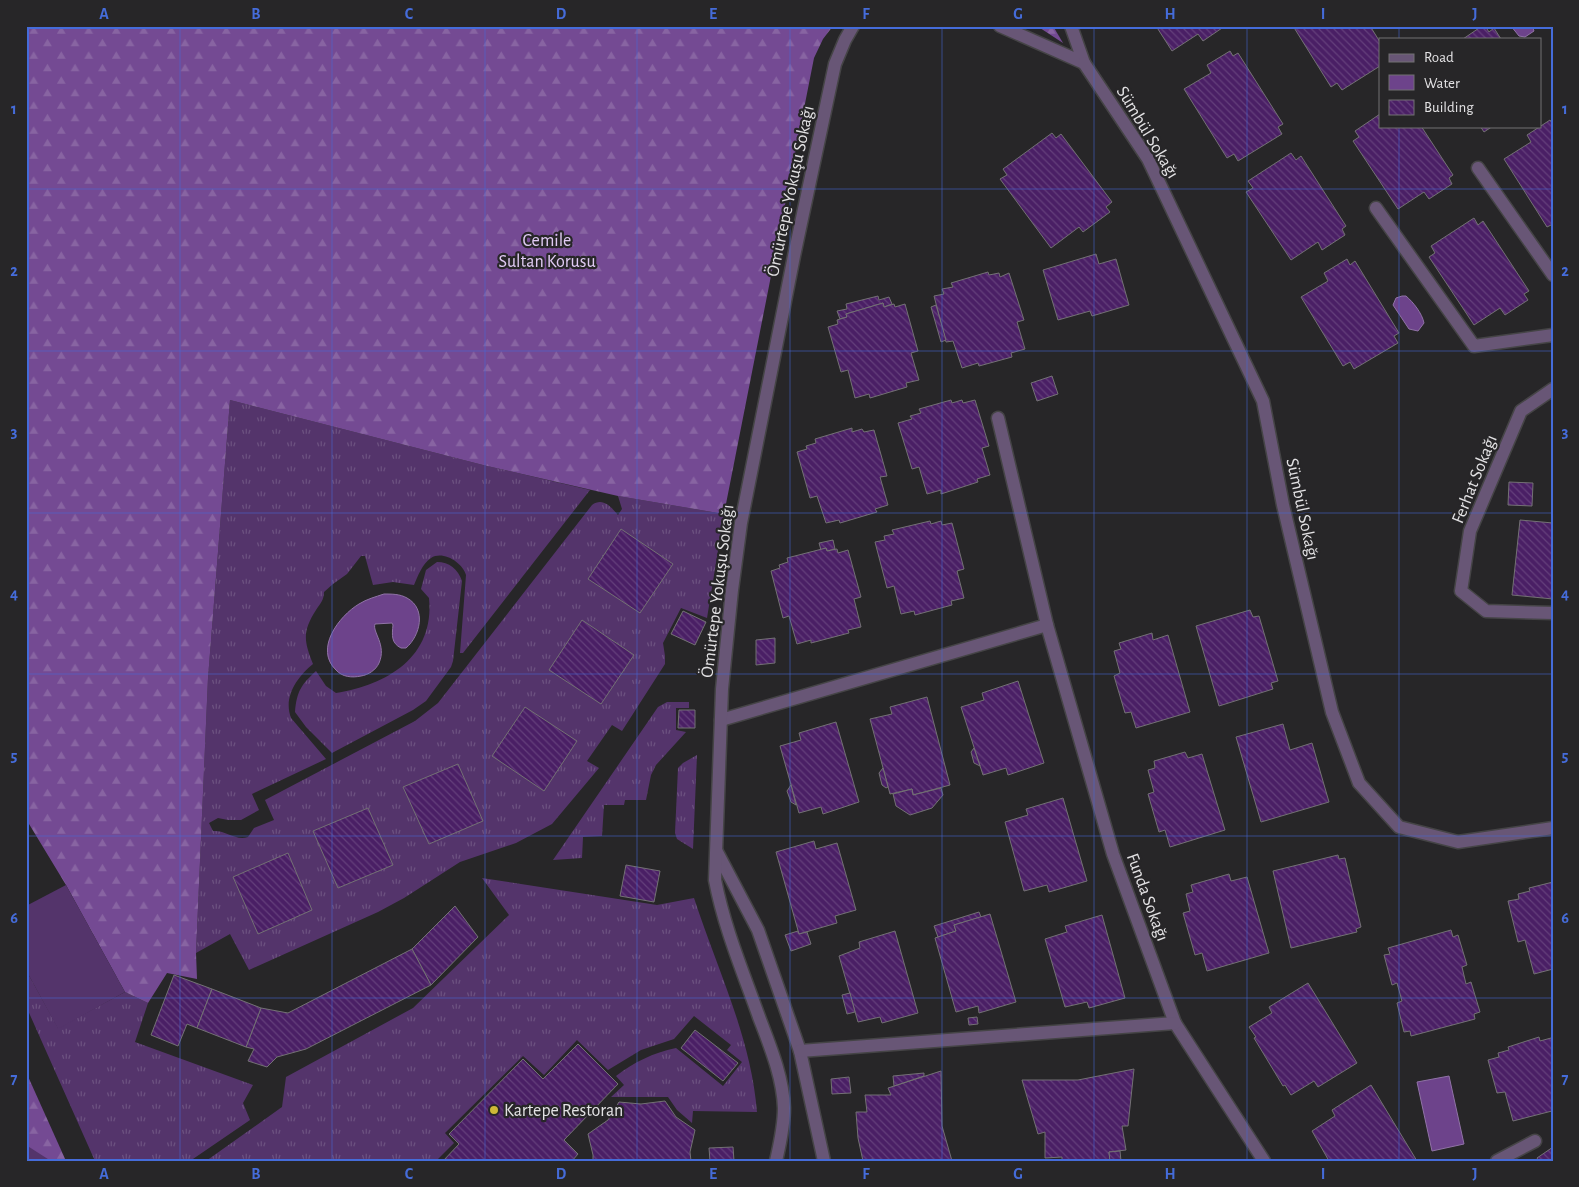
<svg xmlns="http://www.w3.org/2000/svg" width="1579" height="1187" font-family="'Alegreya Sans',sans-serif">
	<style>
		.grass { fill: url(#grass-tufts) }
		.forest { fill: url(#forest-firs) }
		.pitch { fill: #54346b }
		.water { fill: #6d438b; stroke: #9073a6 }
		.building { fill: url(#building-back-hatch); stroke: #737174 }
		.lines { fill: none; stroke-linecap: round; stroke-linejoin: round }
		.minor-casing { stroke: #454446; stroke-width: 15 }
		.minor { stroke: #685676; stroke-width: 12 }
		.grid { fill: none; stroke: #456cda; stroke-width: 1; stroke-opacity: 0.55 }
		.poi-dot { fill: #ceb837; stroke: #272628; stroke-width: 2 }
		.labels { text-anchor: middle; stroke-width: 4.5; stroke-linejoin: round; paint-order: stroke }
		.street-label { font-size: 18px; fill: #e3e2e4; stroke: #272628 }
		.park-label { font-size: 18px; fill: #e1cbf4; stroke: #272628 }
		.poi-label { font-size: 18px; fill: #e3e2e4; stroke: #272628; text-anchor: start }
		.neatline { fill: none; stroke: #456cda; stroke-width: 2 }
		.grid-label { font-size: 16px; text-anchor: middle; font-weight: bold; fill: #456cda }
	</style>
	<defs>
		<pattern id="grass-tufts" width="24" height="20" patternUnits="userSpaceOnUse" patternTransform="scale(1.25)"><rect width="24" height="20" fill="#54346b"/><path d="M3 7l-1-3M5 7V3M7 7l1-3M15 17l-1-3M17 17v-4M19 17l1-3" fill="none" stroke="#6c5180"/></pattern>
		<pattern id="forest-firs" width="22" height="20" patternUnits="userSpaceOnUse" patternTransform="scale(1.25)"><rect width="22" height="20" fill="#744a93"/><path d="M5 1l3.5 6h-7zM16 11l3.5 6h-7z" fill="#8864a2"/></pattern>
		<pattern id="building-back-hatch" width="6" height="6" patternUnits="userSpaceOnUse" patternTransform="scale(1.25)"><rect width="6" height="6" fill="#4a1f65"/><path d="M-1 5l2 2M0 0l6 6M5-1l2 2" fill="none" stroke="#643f7b"/></pattern>
	</defs>
	<rect width="100%" height="100%" fill="#272628"/>
	<!-- grass -->
	<g class="grass">
		<path d="M230,400L483,465L590,490L463,653H460L466,575C463,563 443,550 431,558C422,564 418,576 414,585L393,582L373,585L365,556H361L347,574L333,584L324,592C324,600 320,604 316,610C302,632 304,641 313,664C297,677 283,697 291,718L326,759L252,794L259,810L241,820H228L218,818L209,823L213,831C226,830 235,841 248,837L254,828L274,820L265,800L415,721L438,703L592,505C603,497 611,507 618,515L622,509L618,496L724,514L707,618L681,608L663,643L665,656V664L622,731L612,725L587,761L599,768L552,824L516,843L460,862L404,898L378,912L249,970L230,934L196,953L208,678Z"/>
		<path d="M437,562C449,562 458,569 462,581L453,661L451,667L426,701L413,710L332,753L306,727L295,712C297,691 301,685 316,671L326,686L336,693C387,685 435,657 429,598L421,589L426,570Z"/>
		<polygon points="667,702 689,702 689,708 676,708 676,730 686,732 656,765 651,775 646,800 625,800 624,805 604,805 602,836 583,837 582,858 553,860 658,707"/>
		<polygon points="697,755 693,849 677,839 675,833 678,768 683,763"/>
		<path d="M482,878L657,905L694,898C717,969 751,1037 757,1112L693,1111L692,1123L677,1110L668,1097H611L624,1085L616,1076C634,1062 653,1053 676,1048L723,1086L742,1062L727,1050L731,1045L694,1016L674,1039L641,1050L608,1070L577,1040L544,1075L523,1056L445,1133L454,1143L436,1161H206L282,1107L286,1077L413,1008L509,915Z"/>
		<polygon points="26,970 58,1028 125,992 148,1003 135,1042 253,1085 243,1103 250,1120 190,1161 95,1161 26,1006"/>
	</g>
	<!-- forest -->
	<g class="forest">
		<polygon points="26,26 833,26 823,39 814,58 724,514 618,496 483,465 230,400 208,678 196,953 197,979 167,973 148,1003 125,992 66,885 26,819"/>
		<polygon points="1037,26 1053,26 1063,43"/>
		<polygon points="26,1072 66,1161 26,1161"/>
	</g>
	<!-- pitch -->
	<g class="pitch">
		<polygon points="66,885 125,992 58,1029 26,970 26,906"/>
		<polygon points="26,1145 51,1161 26,1161"/>
	</g>
	<!-- water -->
	<g class="water">
		<polygon points="1511,26 1532,26 1534,31 1525,37 1519,36"/>
		<path d="M1402,296H1406C1413,302 1422,313 1424,323L1418,331L1409,329L1393,305L1396,298Z"/>
		<path d="M384,594C392,594 400,594 407,598C427,609 420,636 406,648H401C391,643 392,635 393,625L392,623L375,624C372,632 387,645 379,663C376,670 368,675 361,676C352,678 342,677 336,670C314,649 339,616 359,604C367,599 375,597 384,594Z"/>
		<polygon points="1449,1076 1464,1144 1432,1151 1417,1082"/>
	</g>
	<!-- building -->
	<g class="building">
		<polygon points="1156,26 1225,26 1203,41 1198,34 1172,51"/>
		<polygon points="1293,26 1370,26 1380,42 1380,66 1342,90 1337,83 1331,87"/>
		<polygon points="1482,26 1485,26 1489,32 1494,28 1501,39 1463,39"/>
		<polygon points="1230,51 1233,56 1238,53 1283,124 1278,127 1282,134 1238,161 1234,154 1227,158 1184,89 1211,73 1207,65"/>
		<polygon points="1380,114 1380,126 1421,126 1453,175 1449,178 1452,184 1429,199 1424,192 1398,209 1353,141 1359,137 1355,131"/>
		<polygon points="1550,120 1553,125 1553,224 1547,227 1504,159 1531,142 1527,135"/>
		<polygon points="1480,126 1493,126 1484,132"/>
		<polygon points="1052,133 1056,138 1061,134 1112,202 1106,207 1110,212 1083,232 1079,227 1051,248 1000,179 1007,175 1003,169"/>
		<polygon points="1291,153 1296,160 1301,156 1346,226 1342,229 1345,235 1322,250 1318,242 1291,260 1246,192 1253,188 1248,181"/>
		<polygon points="1474,218 1478,225 1483,221 1529,291 1524,294 1528,300 1505,315 1500,308 1474,325 1429,257 1435,253 1431,246"/>
		<polygon points="1096,254 1099,264 1116,259 1129,305 1092,316 1090,311 1058,320 1043,270"/>
		<polygon points="1347,259 1350,265 1355,261 1399,333 1394,336 1398,343 1354,369 1350,362 1343,366 1301,297 1328,281 1324,273"/>
		<polygon points="988,272 989,275 999,273 1000,277 1009,273 1024,320 1017,322 1025,349 1011,353 1012,357 979,366 978,363 962,368 953,341 946,342 934,296 944,294 942,289 953,287 951,283"/>
		<polygon points="878,296 879,300 889,297 892,304 884,307 883,303 846,314 847,317 840,319 837,311 847,309 846,304"/>
		<polygon points="883,303 884,307 894,304 895,307 905,304 918,351 911,353 919,380 906,383 907,387 870,398 869,394 855,398 848,370 841,372 828,327 838,324 837,320 847,317 846,314"/>
		<polygon points="936,305 946,340 941,342 931,307"/>
		<polygon points="1052,376 1058,394 1037,401 1031,383"/>
		<polygon points="951,400 952,403 962,400 963,403 975,400 989,446 982,448 990,475 977,479 978,482 941,494 941,490 927,494 919,467 912,469 898,423 912,419 910,416 921,413 919,409"/>
		<polygon points="852,428 852,432 862,429 864,432 874,430 887,476 880,477 888,505 875,509 877,512 840,523 839,520 826,523 817,496 810,498 797,452 807,449 806,446 816,443 815,439"/>
		<polygon points="1509,482 1533,483 1532,506 1508,505"/>
		<polygon points="1520,520 1553,523 1553,599 1512,595"/>
		<polygon points="930,521 931,524 941,521 942,525 952,523 964,569 957,571 964,598 951,601 952,605 915,615 914,611 901,614 894,586 887,588 875,542 885,540 884,536 894,534 892,530"/>
		<polygon points="621,529 673,564 640,613 588,579"/>
		<polygon points="833,540 835,549 827,551 826,548 821,550 819,543"/>
		<polygon points="826,548 827,551 837,549 838,553 848,550 861,597 854,599 861,627 848,630 849,633 811,643 811,640 797,644 789,616 783,618 771,571 780,568 779,565 788,562 787,558"/>
		<polygon points="1250,610 1253,617 1259,616 1278,681 1271,683 1273,689 1219,706 1196,626"/>
		<polygon points="683,611 706,622 695,645 671,634"/>
		<polygon points="582,620 634,655 601,704 549,670"/>
		<polygon points="1152,633 1153,640 1168,635 1190,712 1136,728 1131,712 1125,713 1114,676 1120,673 1114,651 1121,649 1119,643"/>
		<polygon points="775,638 775,663 756,665 756,640"/>
		<polygon points="1018,681 1044,763 1008,775 1006,768 983,775 961,707 984,700 982,693"/>
		<polygon points="927,697 950,785 913,795 912,789 890,794 870,719 892,714 890,707"/>
		<polygon points="525,707 577,741 544,791 492,756"/>
		<polygon points="679,710 695,710 695,728 678,728"/>
		<polygon points="836,722 859,802 823,814 821,807 799,813 780,746 801,740 799,733"/>
		<polygon points="1283,724 1290,750 1312,743 1329,802 1261,822 1236,737"/>
		<polygon points="974,748 980,766 974,763 971,752"/>
		<polygon points="1185,752 1188,758 1202,754 1225,830 1170,847 1165,830 1159,832 1148,794 1154,792 1148,770 1155,768 1154,761"/>
		<polygon points="458,764 483,821 429,844 403,787"/>
		<polygon points="883,768 888,787 886,788 882,785 879,773"/>
		<polygon points="791,785 796,805 791,802 787,791"/>
		<polygon points="941,788 943,795 932,808 910,815 896,806 893,794 912,789 913,795"/>
		<polygon points="1063,798 1087,881 1049,892 1047,885 1024,891 1005,822 1028,815 1026,809"/>
		<polygon points="368,808 393,865 338,888 313,831"/>
		<polygon points="814,841 816,849 837,843 856,910 835,916 837,923 799,934 776,852"/>
		<polygon points="288,853 312,910 258,934 233,877"/>
		<polygon points="1338,855 1339,859 1345,858 1361,927 1356,929 1357,932 1291,948 1273,871"/>
		<polygon points="626,865 660,871 654,902 620,896"/>
		<polygon points="1229,874 1231,881 1247,877 1269,953 1207,971 1202,953 1195,955 1183,913 1190,911 1186,894 1193,892 1191,885"/>
		<polygon points="1553,882 1553,969 1534,974 1525,940 1518,942 1508,901 1519,899 1518,894 1530,891 1529,888"/>
		<polygon points="455,906 478,937 431,985 412,949"/>
		<polygon points="979,912 981,917 954,925 956,931 938,937 934,926"/>
		<polygon points="990,914 1016,1002 979,1013 978,1006 956,1012 935,938 956,931 954,925"/>
		<polygon points="1102,915 1125,998 1089,1008 1087,1002 1065,1007 1045,939 1067,932 1065,926"/>
		<polygon points="1451,930 1453,937 1458,935 1467,965 1462,967 1466,984 1471,982 1480,1012 1474,1014 1475,1019 1411,1036 1410,1031 1404,1032 1397,1003 1402,1001 1397,983 1392,985 1384,955 1390,954 1388,948"/>
		<polygon points="798,931 799,934 807,932 811,944 791,951 785,935"/>
		<polygon points="895,931 918,1013 882,1023 880,1017 858,1022 839,956 860,948 859,942"/>
		<polygon points="412,949 431,985 306,1049 277,1057 267,1067 248,1061 254,1049 246,1047 261,1008 288,1013"/>
		<polygon points="174,975 212,989 197,1028 187,1024 178,1046 151,1035"/>
		<polygon points="1308,983 1357,1063 1318,1087 1314,1081 1291,1095 1285,1085 1283,1086 1254,1038 1256,1037 1249,1027 1272,1013 1269,1007"/>
		<polygon points="212,989 261,1008 246,1047 197,1028"/>
		<polygon points="850,993 855,1012 847,1014 842,995"/>
		<polygon points="977,1017 978,1024 969,1025 968,1018"/>
		<polygon points="695,1030 738,1063 723,1081 681,1048"/>
		<polygon points="1539,1037 1540,1041 1551,1038 1553,1041 1552,1111 1513,1121 1505,1092 1497,1093 1488,1060 1499,1057 1498,1053 1509,1050 1508,1047"/>
		<polygon points="578,1044 618,1084 564,1140 578,1154 572,1161 443,1161 459,1144 449,1134 523,1059 543,1079"/>
		<polygon points="1134,1069 1128,1126 1122,1126 1126,1150 1109,1152 1110,1161 1062,1161 1062,1157 1045,1158 1045,1132 1038,1134 1022,1080 1078,1080"/>
		<polygon points="941,1071 942,1126 952,1161 873,1161 873,1159 863,1161 858,1138 856,1112 867,1112 865,1095 891,1095 888,1088"/>
		<polygon points="924,1073 924,1076 894,1086 893,1076"/>
		<polygon points="849,1077 851,1093 832,1094 831,1079"/>
		<polygon points="1371,1085 1417,1161 1329,1161 1312,1131 1335,1116 1332,1110"/>
		<polygon points="665,1101 676,1117 695,1130 690,1152 691,1161 593,1161 593,1155 588,1134 608,1120 619,1102 641,1104"/>
		<polygon points="733,1147 734,1161 710,1161 709,1148"/>
		<polygon points="1553,1147 1553,1161 1539,1161 1537,1158"/>
		<polygon points="1120,1151 1121,1161 1110,1161 1109,1152"/>
	</g>
	<g class="lines">
		<defs>
			<g id="minor">
				<polyline points="1000,26 1084,63 1071,26"/>
				<polyline points="1084,63 1148,159 1263,401 1283,505 1332,712 1359,783 1399,827 1458,842 1553,828"/>
				<polyline points="1478,168 1553,275"/>
				<polyline points="1376,208 1474,346 1553,335"/>
				<polyline points="1553,389 1521,411 1470,531 1461,591 1486,611 1553,613"/>
				<polyline points="1047,625 1113,854 1175,1023 1264,1161"/>
				<polyline points="721,720 1047,625 998,418"/>
				<polyline points="717,852 758,930 800,1051 824,1161"/>
				<polyline points="800,1051 1175,1023"/>
				<path d="M776,1161C780,1143 784,1127 784,1108C783,1077 770,1046 759,1017C743,972 724,927 715,880L722,689L732,590L741,523L794,256L835,64L845,40L853,26"/>
				<polyline points="1497,1161 1535,1141"/>
			</g>
		</defs>
		<!-- minor casing -->
		<use href="#minor" class="minor-casing"/>
		<!-- minor -->
		<use href="#minor" class="minor"/>
	</g>
	<!-- grid -->
	<path class="grid" d="M180,26V1161M332,26V1161M485,26V1161M637,26V1161M790,26V1161M942,26V1161M1094,26V1161M1247,26V1161M1399,26V39M1399,126V1161M26,189H1553M26,351H1553M26,513H1553M26,674H1553M26,836H1553M26,998H1553"/>
	<!-- markers -->
	<circle class="poi-dot" cx="494" cy="1110" r="5"/>
	<g class="labels">
		<!-- street labels -->
		<g class="street-label">
			<text transform="translate(1148 132) rotate(59)" y="6">Sümbül Sokağı</text>
			<text transform="translate(790 191) rotate(-78)" y="6">Ömürtepe Yokuşu Sokağı</text>
			<text transform="translate(1474 479) rotate(-68)" y="6">Ferhat Sokağı</text>
			<text transform="translate(1303 509) rotate(78)" y="6">Sümbül Sokağı</text>
			<text transform="translate(717 591) rotate(-83)" y="6">Ömürtepe Yokuşu Sokağı</text>
			<text transform="translate(1148 897) rotate(70)" y="6">Funda Sokağı</text>
		</g>
		<!-- park labels -->
		<g class="park-label">
			<text x="547" y="246">Cemile<tspan x="547" dy="21">Sultan Korusu</tspan></text>
		</g>
		<!-- poi labels -->
		<g class="poi-label">
			<text x="504" y="1116">Kartepe Restoran</text>
		</g>
	</g>
	<!-- border -->
	<rect width="1579" height="1187" fill="none" stroke="#272628" stroke-width="55"/>
	<!-- legend -->
	<rect x="1379" y="38" width="162" height="90" fill="#272628" stroke="#727173"/>
	<rect x="1389" y="54" width="25" height="8" fill="#685676" stroke="#727173"/>
	<text x="1424" y="62" font-size="15" fill="#e3e2e4">Road</text>
	<rect x="1389" y="75" width="25" height="15" fill="#6d438b" stroke="#727173"/>
	<text x="1424" y="88" font-size="15" fill="#e3e2e4">Water</text>
	<rect x="1389" y="100" width="25" height="15" fill="url(#building-back-hatch)" stroke="#727173"/>
	<text x="1424" y="112" font-size="15" fill="#e3e2e4">Building</text>
	<rect x="28" y="28" width="1524" height="1132" class="neatline"/>
	<g class="grid-label">
		<text x="104" y="19">A</text>
		<text x="256" y="19">B</text>
		<text x="409" y="19">C</text>
		<text x="561" y="19">D</text>
		<text x="713" y="19">E</text>
		<text x="866" y="19">F</text>
		<text x="1018" y="19">G</text>
		<text x="1170" y="19">H</text>
		<text x="1323" y="19">I</text>
		<text x="1475" y="19">J</text>
		<text x="14" y="114">1</text>
		<text x="1565" y="114">1</text>
		<text x="14" y="276">2</text>
		<text x="1565" y="276">2</text>
		<text x="14" y="437">3</text>
		<text x="1565" y="437">3</text>
		<text x="14" y="599">4</text>
		<text x="1565" y="599">4</text>
		<text x="14" y="761">5</text>
		<text x="1565" y="761">5</text>
		<text x="14" y="923">6</text>
		<text x="1565" y="923">6</text>
		<text x="14" y="1084">7</text>
		<text x="1565" y="1084">7</text>
		<text x="104" y="1179">A</text>
		<text x="256" y="1179">B</text>
		<text x="409" y="1179">C</text>
		<text x="561" y="1179">D</text>
		<text x="713" y="1179">E</text>
		<text x="866" y="1179">F</text>
		<text x="1018" y="1179">G</text>
		<text x="1170" y="1179">H</text>
		<text x="1323" y="1179">I</text>
		<text x="1475" y="1179">J</text>
	</g>
</svg>
